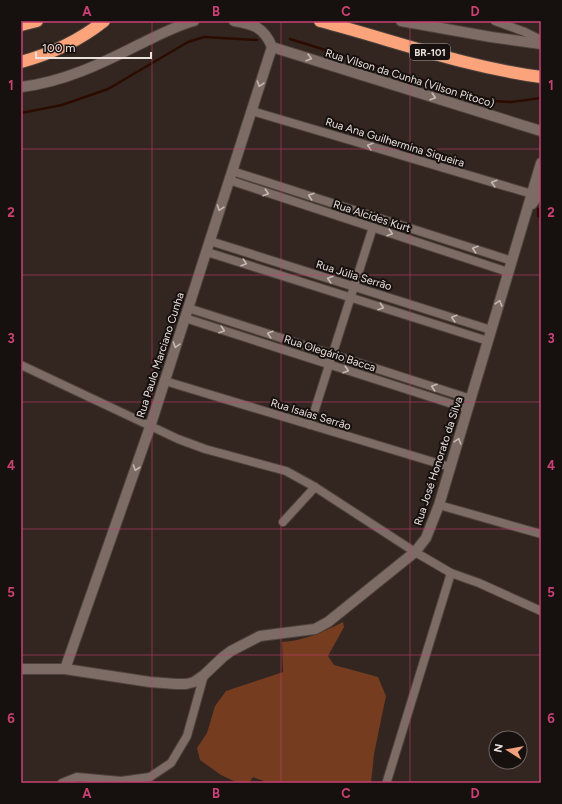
<svg xmlns="http://www.w3.org/2000/svg" width="562" height="804" font-family="Figtree,sans-serif">
	<style>
		.green { fill: #753c20 }
		.lines { fill: none; stroke-linecap: round; stroke-linejoin: round }
		.stream { stroke: #2c0c00; stroke-width: 2.5 }
		.street-casing { stroke: #4d423c; stroke-width: 10 }
		.secondary-casing { stroke: #4d423c; stroke-width: 12 }
		.highway-casing { stroke: #4d423c; stroke-width: 14 }
		.street { stroke: #7c6c65; stroke-width: 8 }
		.secondary { stroke: #7c6c65; stroke-width: 10 }
		.highway { stroke: #fba37b; stroke-width: 12 }
		.oneway { stroke: #c4b9b4 }
		.grid { fill: none; stroke: #ca4075; stroke-width: 1; stroke-opacity: 0.55 }
		.labels { text-anchor: middle; stroke-width: 4; stroke-linejoin: round; paint-order: stroke }
		.shield { fill: #16100e; stroke: #aba3a0; stroke-width: 1 }
		.shield-label { font-size: 10px; font-weight: bold; fill: #ebe2de }
		.street-label { font-size: 11px; fill: #ebe2de; stroke: #16100e }
		.neatline { fill: none; stroke: #ca4075; stroke-width: 1.5 }
		.grid-label { font-size: 13px; text-anchor: middle; font-weight: bold; fill: #ca4075 }
	</style>
	<rect width="100%" height="100%" fill="#332620"/>
	<!-- green -->
	<path class="green" d="M343,622L344,627L328,656L334,665L378,677L386,696L374,754L371,783H269L253,777L249,783H238L221,775L200,760L197,748L207,733L215,706L226,691L283,672L282,642C304,641 323,632 343,622Z"/>
	<g class="lines">
		<!-- stream -->
		<g class="stream">
			<polyline points="290,39 435,84 494,101 511,102 541,98"/>
			<polyline points="21,113 62,105 108,89 188,42 204,37 257,40"/>
			<polyline points="538,209 538,216 541,217"/>
		</g>
		<defs>
			<g id="street">
				<polyline points="495,21 525,32 541,40"/>
				<polyline points="252,111 532,194"/>
				<polyline points="232,171 512,261"/>
				<polyline points="229,180 508,272"/>
				<polyline points="210,241 491,330"/>
				<polyline points="207,252 488,341"/>
				<polyline points="188,308 471,399"/>
				<polyline points="185,318 468,409"/>
				<polyline points="21,365 178,439 205,449 286,471 315,487 415,552 451,573 479,583 541,611"/>
				<polyline points="165,381 450,467"/>
				<polyline points="310,425 373,227"/>
				<polyline points="439,505 541,534"/>
				<polyline points="283,522 315,487"/>
				<polyline points="387,781 451,573"/>
				<polyline points="62,783 77,777 121,781 150,777 171,763 187,736 204,675"/>
			</g>
			<g id="secondary">
				<path d="M234,21C253,24 264,27 272,47"/>
				<polyline points="401,21 491,37 541,44"/>
				<polyline points="272,47 541,131"/>
				<path d="M21,87C63,82 101,64 138,45C157,36 175,26 194,21"/>
				<polyline points="532,204 541,190"/>
				<polyline points="21,669 65,669 150,682 176,684 186,684 194,682 204,675 223,657 231,651 260,636 315,629 328,622 415,552 426,538 439,505 541,163"/>
				<polyline points="65,669 150,427 272,47"/>
			</g>
			<g id="highway">
				<path d="M320,21C393,40 465,67 541,77"/>
				<polyline points="21,25 37,21"/>
				<path d="M21,62C50,54 80,40 104,21"/>
			</g>
		</defs>
		<!-- street casing -->
		<use href="#street" class="street-casing"/>
		<!-- secondary casing -->
		<use href="#secondary" class="secondary-casing"/>
		<!-- highway casing -->
		<use href="#highway" class="highway-casing"/>
		<!-- street -->
		<use href="#street" class="street"/>
		<!-- secondary -->
		<use href="#secondary" class="secondary"/>
		<!-- highway -->
		<use href="#highway" class="highway"/>
	</g>
	<!-- one-way arrows -->
	<defs><path id="oneway-chevron" d="M-2-3.5L2.5 0L-2 3.5" fill="none" stroke-width="1.6" stroke-linecap="round" stroke-linejoin="round"/></defs>
	<g class="oneway">
		<use href="#oneway-chevron" transform="translate(309 58) rotate(17)"/>
		<use href="#oneway-chevron" transform="translate(260 84) rotate(108)"/>
		<use href="#oneway-chevron" transform="translate(433 97) rotate(17)"/>
		<use href="#oneway-chevron" transform="translate(370 146) rotate(-163)"/>
		<use href="#oneway-chevron" transform="translate(494 183) rotate(-163)"/>
		<use href="#oneway-chevron" transform="translate(266 193) rotate(18)"/>
		<use href="#oneway-chevron" transform="translate(311 196) rotate(-162)"/>
		<use href="#oneway-chevron" transform="translate(220 208) rotate(108)"/>
		<use href="#oneway-chevron" transform="translate(390 233) rotate(18)"/>
		<use href="#oneway-chevron" transform="translate(475 249) rotate(-162)"/>
		<use href="#oneway-chevron" transform="translate(244 263) rotate(18)"/>
		<use href="#oneway-chevron" transform="translate(330 279) rotate(-163)"/>
		<use href="#oneway-chevron" transform="translate(499 303) rotate(-73)"/>
		<use href="#oneway-chevron" transform="translate(381 307) rotate(18)"/>
		<use href="#oneway-chevron" transform="translate(454 318) rotate(-163)"/>
		<use href="#oneway-chevron" transform="translate(222 330) rotate(18)"/>
		<use href="#oneway-chevron" transform="translate(270 334) rotate(-162)"/>
		<use href="#oneway-chevron" transform="translate(176 345) rotate(108)"/>
		<use href="#oneway-chevron" transform="translate(346 370) rotate(18)"/>
		<use href="#oneway-chevron" transform="translate(434 387) rotate(-162)"/>
		<use href="#oneway-chevron" transform="translate(458 441) rotate(-73)"/>
		<use href="#oneway-chevron" transform="translate(136 468) rotate(109)"/>
	</g>
	<!-- grid -->
	<path class="grid" d="M152,21V783M281,21V783M410,21V783M21,149H541M21,275H541M21,402H541M21,529H541M21,655H541"/>
	<g class="labels">
		<!-- shield labels -->
		<rect class="shield" x="410" y="44" width="40" height="16" rx="3"/>
		<g class="shield-label">
			<text x="430" y="56">BR-101</text>
		</g>
		<!-- street labels -->
		<g class="street-label">
			<text transform="translate(410 78) rotate(17)" y="4">Rua Vilson da Cunha (Vilson Pitoco)</text>
			<text transform="translate(395 142) rotate(17)" y="4">Rua Ana Guilhermina Siqueira</text>
			<text transform="translate(372 216) rotate(18)" y="4">Rua Alcides Kurt</text>
			<text transform="translate(354 275) rotate(17)" y="4">Rua Júlia Serrão</text>
			<text transform="translate(330 353) rotate(18)" y="4">Rua Olegário Bacca</text>
			<text transform="translate(160 355) rotate(-72)" y="4">Rua Paulo Marciano Cunha</text>
			<text transform="translate(311 414) rotate(17)" y="4">Rua Isaías Serrão</text>
			<text transform="translate(438 461) rotate(-72)" y="4">Rua José Honorato da Silva</text>
		</g>
	</g>
	<!-- border -->
	<rect width="562" height="804" fill="none" stroke="#16100e" stroke-width="44"/>
	<!-- north arrow -->
	<g transform="translate(508 750) rotate(281)"><circle r="19" fill="#16100e" stroke="#6b6461"/>
	<path d="M0-3L7 15L0 10L-7 15Z" fill="#f1a17d"/>
	<text y="-6" font-size="11" font-weight="bold" text-anchor="middle" fill="#ebe2de">N</text>
	</g>
	<!-- scale -->
	<path d="M36 52v6h115v-6" fill="none" stroke="#ebe2de" stroke-width="2"/>
	<text x="42" y="52" font-size="12" fill="#ebe2de" stroke="#16100e" stroke-width="3" paint-order="stroke">100 m</text>
	<rect x="22" y="22" width="518" height="760" class="neatline"/>
	<g class="grid-label">
		<text x="87" y="16">A</text>
		<text x="216" y="16">B</text>
		<text x="346" y="16">C</text>
		<text x="475" y="16">D</text>
		<text x="11" y="90">1</text>
		<text x="551" y="90">1</text>
		<text x="11" y="217">2</text>
		<text x="551" y="217">2</text>
		<text x="11" y="343">3</text>
		<text x="551" y="343">3</text>
		<text x="11" y="470">4</text>
		<text x="551" y="470">4</text>
		<text x="11" y="597">5</text>
		<text x="551" y="597">5</text>
		<text x="11" y="723">6</text>
		<text x="551" y="723">6</text>
		<text x="87" y="798">A</text>
		<text x="216" y="798">B</text>
		<text x="346" y="798">C</text>
		<text x="475" y="798">D</text>
	</g>
</svg>
